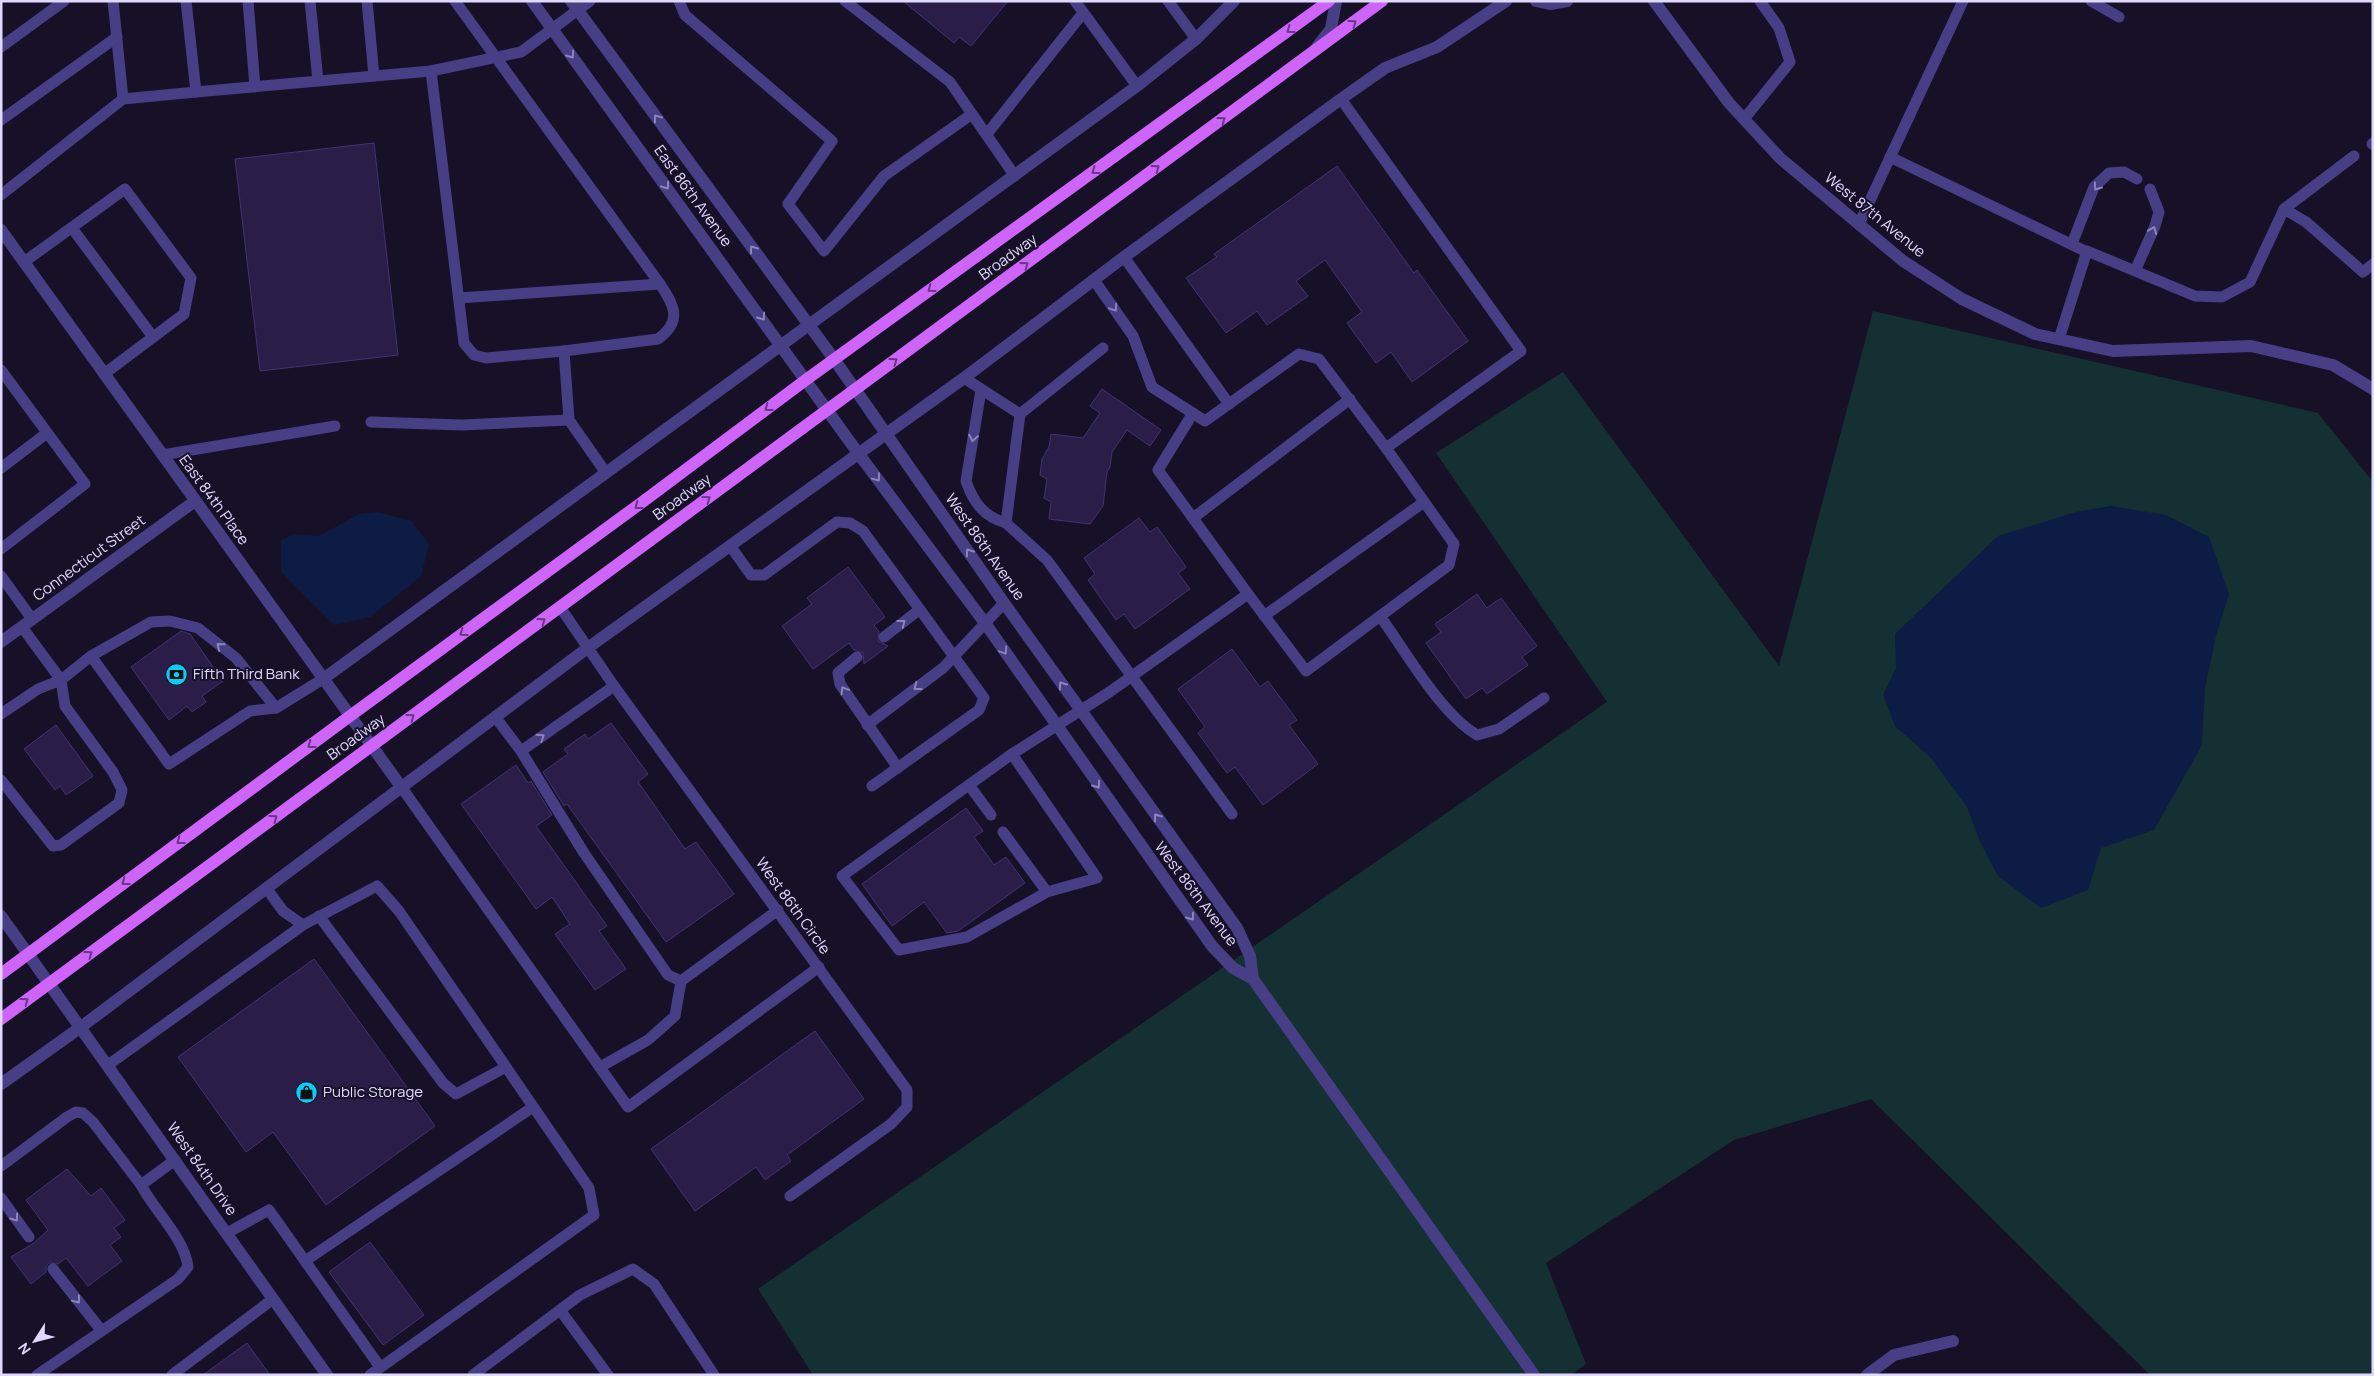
<svg xmlns="http://www.w3.org/2000/svg" width="2374" height="1376" font-family="Manrope,sans-serif">
	<style>
		.grass { fill: #143032 }
		.water { fill: #0d1c45 }
		.building { fill: #2a1e48; stroke: #443173 }
		.lines { fill: none; stroke-linecap: round; stroke-linejoin: round }
		.service { stroke: #473e85; stroke-width: 11 }
		.minor { stroke: #473e85; stroke-width: 12 }
		.primary { stroke: #cf64fa; stroke-width: 12 }
		.oneway { stroke: #6a3686 }
		.oneway2 { stroke: #8c84bb }
		.labels { text-anchor: middle; stroke-width: 4; stroke-linejoin: round; paint-order: stroke }
		.street-label { font-size: 15px; fill: #e0d9fe; stroke: #171128 }
		.poi-label { font-size: 15px; fill: #e0d9fe; stroke: #171128; text-anchor: start }
	</style>
	<rect width="100%" height="100%" fill="#171128"/>
	<!-- grass -->
	<polygon class="grass" points="1873,311 2318,413 2373,482 2373,1375 2150,1375 1871,1099 1734,1140 1546,1263 1586,1364 1571,1375 813,1375 758,1289 1607,702 1436,453 1563,372 1779,666"/>
	<!-- water -->
	<g class="water">
		<polygon points="2111,506 2166,515 2209,537 2229,594 2216,636 2205,688 2202,745 2154,830 2101,848 2088,890 2041,908 1998,876 1980,842 1967,807 1931,758 1895,726 1883,695 1896,668 1895,634 1998,536 2076,512"/>
		<polygon points="377,512 411,521 429,544 421,576 370,617 334,625 281,572 281,541 293,534 319,536 359,514"/>
	</g>
	<!-- building -->
	<g class="building">
		<polygon points="903,1 1008,1 971,46 959,37 954,43"/>
		<polygon points="374,143 398,355 260,371 235,159"/>
		<polygon points="1337,166 1414,273 1417,270 1468,341 1412,382 1391,352 1376,363 1347,323 1362,312 1325,260 1296,281 1308,296 1267,325 1257,311 1226,333 1186,278 1217,257 1214,254"/>
		<polygon points="1102,389 1161,430 1150,446 1127,430 1112,452 1110,467 1107,472 1103,506 1090,524 1049,519 1051,502 1044,498 1047,479 1040,475 1042,459 1049,447 1051,434 1083,438 1100,413 1090,406"/>
		<polygon points="1139,518 1150,532 1157,527 1186,567 1178,573 1190,589 1135,629 1124,614 1116,620 1088,580 1095,574 1084,558"/>
		<polygon points="848,567 885,617 874,625 879,632 878,641 888,646 864,664 863,653 854,650 849,643 813,669 782,626 812,604 807,598"/>
		<polygon points="1477,594 1487,608 1501,598 1537,646 1522,657 1528,665 1487,694 1482,688 1466,699 1426,643 1441,632 1435,624"/>
		<polygon points="181,631 190,634 223,681 202,696 206,702 192,712 187,706 169,720 131,667"/>
		<polygon points="1232,649 1260,687 1268,681 1297,720 1289,725 1318,764 1263,805 1235,767 1227,773 1198,733 1205,727 1178,689"/>
		<polygon points="611,723 648,774 638,782 685,849 696,842 734,894 666,942 567,804 564,806 543,772 568,754 564,749 585,734 588,739"/>
		<polygon points="56,725 93,776 66,795 60,786 55,790 24,749"/>
		<polygon points="516,765 528,783 531,781 552,815 536,826 607,926 599,931 626,969 595,990 555,934 570,924 552,897 536,909 461,804"/>
		<polygon points="966,808 983,831 974,837 994,865 1006,857 1025,883 958,931 947,933 924,902 892,926 862,884"/>
		<polygon points="314,959 435,1126 326,1205 273,1132 246,1152 178,1057"/>
		<polygon points="815,1031 864,1099 787,1155 791,1161 765,1180 756,1167 695,1211 651,1149"/>
		<polygon points="67,1169 91,1196 101,1188 125,1220 114,1228 121,1237 110,1245 122,1261 88,1286 66,1258 58,1264 49,1263 46,1267 46,1272 31,1284 11,1257 34,1243 48,1230 26,1200"/>
		<polygon points="370,1242 424,1315 383,1345 329,1272"/>
		<polygon points="247,1343 270,1375 203,1375"/>
	</g>
	<g class="lines">
		<!-- service -->
		<g class="service">
			<polyline points="113,1 123,99 196,92 186,1"/>
			<polyline points="248,1 255,87"/>
			<polyline points="310,1 318,81"/>
			<polyline points="367,1 374,76"/>
			<path d="M455,1L660,284C674,305 683,321 658,339L564,351L569,420L606,473"/>
			<polyline points="679,1 685,15 832,141 788,204 824,251 884,176 972,114 1015,176"/>
			<polyline points="845,1 950,82 972,114"/>
			<polyline points="1075,1 1137,86"/>
			<polyline points="1168,1 1196,39"/>
			<polyline points="2091,1 2119,17"/>
			<polyline points="1,47 64,1"/>
			<polyline points="196,92 431,71"/>
			<polyline points="1744,119 1790,62 1779,28 1760,1"/>
			<polyline points="1,120 117,37"/>
			<polyline points="987,134 1083,13"/>
			<polyline points="2372,144 2373,143"/>
			<polyline points="1890,157 2087,252"/>
			<polyline points="1,195 123,99"/>
			<polyline points="2284,209 2354,156"/>
			<polyline points="1859,224 1963,1"/>
			<polyline points="72,228 153,337"/>
			<polyline points="2072,244 2094,187 2109,173 2124,172 2137,179"/>
			<polyline points="1124,257 1229,404"/>
			<polyline points="24,262 125,189 191,278 184,314 104,374"/>
			<polyline points="2135,271 2155,226 2159,212 2150,189"/>
			<polyline points="1094,280 1133,336 1152,387 1205,421 1299,354 1319,359 1386,448 1521,351 1341,99"/>
			<polyline points="459,298 660,284"/>
			<polyline points="2059,339 2087,251 2195,296 2222,297 2250,282 2284,209 2306,222 2363,272 2373,264"/>
			<polyline points="564,351 486,358 474,355 464,343 431,71 521,52 590,1"/>
			<polyline points="1,370 85,484 1,549"/>
			<polyline points="964,378 1020,414 1006,523 1047,560 1232,814"/>
			<path d="M981,390L966,481C973,502 984,517 1006,523"/>
			<polyline points="1020,414 1103,348"/>
			<polyline points="371,422 462,425 569,420"/>
			<polyline points="162,455 335,426"/>
			<polyline points="1,468 47,433"/>
			<polyline points="1193,518 1350,399"/>
			<polyline points="731,547 751,575 764,575 837,522 850,523 863,531 984,698 979,710 872,786"/>
			<polyline points="1,576 32,619"/>
			<polyline points="1248,594 1306,671 1449,565 1454,544 1386,448"/>
			<polyline points="560,607 614,686 907,1090 907,1107 891,1124 790,1196"/>
			<polyline points="1264,616 1424,502"/>
			<path d="M1380,616C1406,652 1440,713 1477,735L1499,729L1544,698"/>
			<polyline points="22,627 61,680 91,656 169,764 250,711 276,708 323,679"/>
			<polyline points="884,637 919,610"/>
			<polyline points="91,656 151,622 170,621 198,628 236,658 276,708"/>
			<polyline points="857,657 838,673 840,684 898,768"/>
			<polyline points="1,714 38,689 61,680 65,706 113,772 122,790 119,803 61,845 53,846 1,780"/>
			<polyline points="496,718 521,751 614,686"/>
			<polyline points="867,725 943,668 1004,603"/>
			<polyline points="521,751 584,853 668,975 681,981 778,910"/>
			<polyline points="1012,754 1097,878 1047,892 967,937 899,950 842,876 1012,754 1108,693 1248,594 1158,470 1193,413"/>
			<polyline points="969,785 991,815"/>
			<polyline points="402,788 628,1107 819,967"/>
			<polyline points="1003,832 1047,892"/>
			<polyline points="267,889 283,911 303,925 377,886 399,911 589,1188 594,1215 370,1375"/>
			<polyline points="319,916 443,1083 456,1094 506,1067"/>
			<polyline points="108,1065 303,925"/>
			<polyline points="600,1067 648,1040 675,1016 681,981"/>
			<polyline points="1,1166 67,1117 76,1112 83,1113 93,1122 141,1185"/>
			<polyline points="1,1198 29,1237"/>
			<polyline points="227,1233 269,1210 380,1367"/>
			<polyline points="305,1261 533,1107"/>
			<polyline points="53,1269 101,1330"/>
			<polyline points="560,1310 608,1375"/>
			<path d="M37,1375L178,1279L188,1267C185,1239 154,1210 141,1185L175,1160"/>
			<polyline points="172,1375 273,1299"/>
			<polyline points="473,1375 580,1295 633,1269 654,1284 714,1375"/>
		</g>
		<!-- minor -->
		<g class="minor">
			<polyline points="532,1 858,453 985,623 1212,946 1233,968 1253,979 1250,956 1237,928 1004,603 834,359 571,1"/>
			<polyline points="1536,1 1550,4 1567,1"/>
			<polyline points="1654,1 1729,103 1780,158 1903,261 1962,299 2035,334 2113,351 2251,346 2333,365 2373,389"/>
			<polyline points="1317,47 1331,29 1336,1"/>
			<polyline points="1,230 402,788"/>
			<polyline points="1,642 195,501"/>
			<polyline points="323,679 1137,86 1196,39 1234,1"/>
			<polyline points="1,916 327,1375"/>
			<polyline points="1253,979 1534,1375"/>
			<polyline points="1,1084 81,1027 589,647 964,378 1124,257 1341,99 1385,68 1437,47 1506,1"/>
			<polyline points="1867,1375 1894,1355 1953,1341"/>
		</g>
		<!-- primary -->
		<g class="primary">
			<polyline points="1,974 350,716 637,506 807,379 1329,1"/>
			<polyline points="1,1019 1382,1"/>
		</g>
	</g>
	<!-- one-way arrows -->
	<defs><path id="oneway-chevron" d="M-2-3.5L2.5 0L-2 3.5" fill="none" stroke-width="1.6" stroke-linecap="round" stroke-linejoin="round" transform="scale(1.25)"/></defs>
	<g class="oneway">
		<use href="#oneway-chevron" transform="translate(1353 23) rotate(-36)"/>
		<use href="#oneway-chevron" transform="translate(1290 30) rotate(144)"/>
		<use href="#oneway-chevron" transform="translate(1222 120) rotate(-36)"/>
		<use href="#oneway-chevron" transform="translate(1156 168) rotate(-36)"/>
		<use href="#oneway-chevron" transform="translate(1095 171) rotate(144)"/>
		<use href="#oneway-chevron" transform="translate(1025 265) rotate(-36)"/>
		<use href="#oneway-chevron" transform="translate(931 289) rotate(144)"/>
		<use href="#oneway-chevron" transform="translate(894 361) rotate(-36)"/>
		<use href="#oneway-chevron" transform="translate(768 408) rotate(143)"/>
		<use href="#oneway-chevron" transform="translate(707 499) rotate(-36)"/>
		<use href="#oneway-chevron" transform="translate(638 506) rotate(143)"/>
		<use href="#oneway-chevron" transform="translate(542 621) rotate(-36)"/>
		<use href="#oneway-chevron" transform="translate(463 633) rotate(144)"/>
		<use href="#oneway-chevron" transform="translate(411 717) rotate(-36)"/>
		<use href="#oneway-chevron" transform="translate(311 745) rotate(143)"/>
		<use href="#oneway-chevron" transform="translate(274 818) rotate(-36)"/>
		<use href="#oneway-chevron" transform="translate(180 841) rotate(143)"/>
		<use href="#oneway-chevron" transform="translate(125 882) rotate(143)"/>
		<use href="#oneway-chevron" transform="translate(89 954) rotate(-36)"/>
		<use href="#oneway-chevron" transform="translate(25 1001) rotate(-36)"/>
	</g>
	<g class="oneway2">
		<use href="#oneway-chevron" transform="translate(571 55) rotate(54)"/>
		<use href="#oneway-chevron" transform="translate(657 118) rotate(-126)"/>
		<use href="#oneway-chevron" transform="translate(666 186) rotate(54)"/>
		<use href="#oneway-chevron" transform="translate(2097 187) rotate(126)"/>
		<use href="#oneway-chevron" transform="translate(2153 230) rotate(-68)"/>
		<use href="#oneway-chevron" transform="translate(753 249) rotate(-126)"/>
		<use href="#oneway-chevron" transform="translate(1114 308) rotate(56)"/>
		<use href="#oneway-chevron" transform="translate(762 317) rotate(54)"/>
		<use href="#oneway-chevron" transform="translate(973 438) rotate(99)"/>
		<use href="#oneway-chevron" transform="translate(877 478) rotate(53)"/>
		<use href="#oneway-chevron" transform="translate(969 552) rotate(-125)"/>
		<use href="#oneway-chevron" transform="translate(902 623) rotate(-38)"/>
		<use href="#oneway-chevron" transform="translate(220 646) rotate(-141)"/>
		<use href="#oneway-chevron" transform="translate(1004 651) rotate(56)"/>
		<use href="#oneway-chevron" transform="translate(1062 685) rotate(-125)"/>
		<use href="#oneway-chevron" transform="translate(917 687) rotate(143)"/>
		<use href="#oneway-chevron" transform="translate(844 690) rotate(-121)"/>
		<use href="#oneway-chevron" transform="translate(541 737) rotate(-35)"/>
		<use href="#oneway-chevron" transform="translate(1097 785) rotate(55)"/>
		<use href="#oneway-chevron" transform="translate(1157 817) rotate(-126)"/>
		<use href="#oneway-chevron" transform="translate(1191 917) rotate(55)"/>
		<use href="#oneway-chevron" transform="translate(15 1218) rotate(54)"/>
		<use href="#oneway-chevron" transform="translate(77 1300) rotate(52)"/>
	</g>
	<!-- icons -->
	<defs>
		<symbol id="bank-disc" viewBox="-11 -11 22 22"><circle r="9.5" fill="#0ccbf6" stroke="#171128"/><path d="M-6-4H6V4H-6ZM0-2.3a2.3 2.3 0 1 0 0 4.6a2.3 2.3 0 1 0 0-4.6Z" fill="#111"/></symbol>
		<symbol id="shop-disc" viewBox="-11 -11 22 22"><circle r="9.5" fill="#0ccbf6" stroke="#171128"/><path d="M-5-2.5h2.3a2.7 3.5 0 0 1 5.4 0H5L5.5 6h-11ZM-1.5-2.5h3a1.5 2.3 0 0 0-3 0Z" fill="#111"/></symbol>
	</defs>
	<g fill-rule="evenodd">
		<use href="#bank-disc" x="164" y="662" width="25" height="25"/>
		<use href="#shop-disc" x="294" y="1080" width="25" height="25"/>
	</g>
	<g class="labels">
		<!-- street labels -->
		<g class="street-label">
			<text transform="translate(693 196) rotate(54)" y="5">East 86th Avenue</text>
			<text transform="translate(1875 215) rotate(39)" y="5">West 87th Avenue</text>
			<text transform="translate(1008 257) rotate(-36)" y="5">Broadway</text>
			<text transform="translate(682 497) rotate(-36)" y="5">Broadway</text>
			<text transform="translate(214 500) rotate(54)" y="5">East 84th Place</text>
			<text transform="translate(985 547) rotate(55)" y="5">West 86th Avenue</text>
			<text transform="translate(89 558) rotate(-36)" y="5">Connecticut Street</text>
			<text transform="translate(356 737) rotate(-36)" y="5">Broadway</text>
			<text transform="translate(1196 894) rotate(53)" y="5">West 86th Avenue</text>
			<text transform="translate(793 906) rotate(54)" y="5">West 86th Circle</text>
			<text transform="translate(202 1169) rotate(55)" y="5">West 84th Drive</text>
		</g>
		<!-- poi labels -->
		<g class="poi-label">
			<text x="193" y="679">Fifth Third Bank</text>
			<text x="323" y="1097">Public Storage</text>
		</g>
	</g>
	<!-- border -->
	<rect width="2374" height="1376" fill="none" stroke="#e0d9fe" stroke-width="5"/>
	<!-- north arrow -->
	<g transform="translate(35 1341) rotate(234)" stroke="#171128" stroke-width="4" paint-order="stroke">
	<path d="M0-4L9 19L0 12L-9 19Z" fill="#e0d9fe"/>
	<text y="-8" font-size="14" font-weight="bold" text-anchor="middle" fill="#e0d9fe">N</text>
	</g>
</svg>
